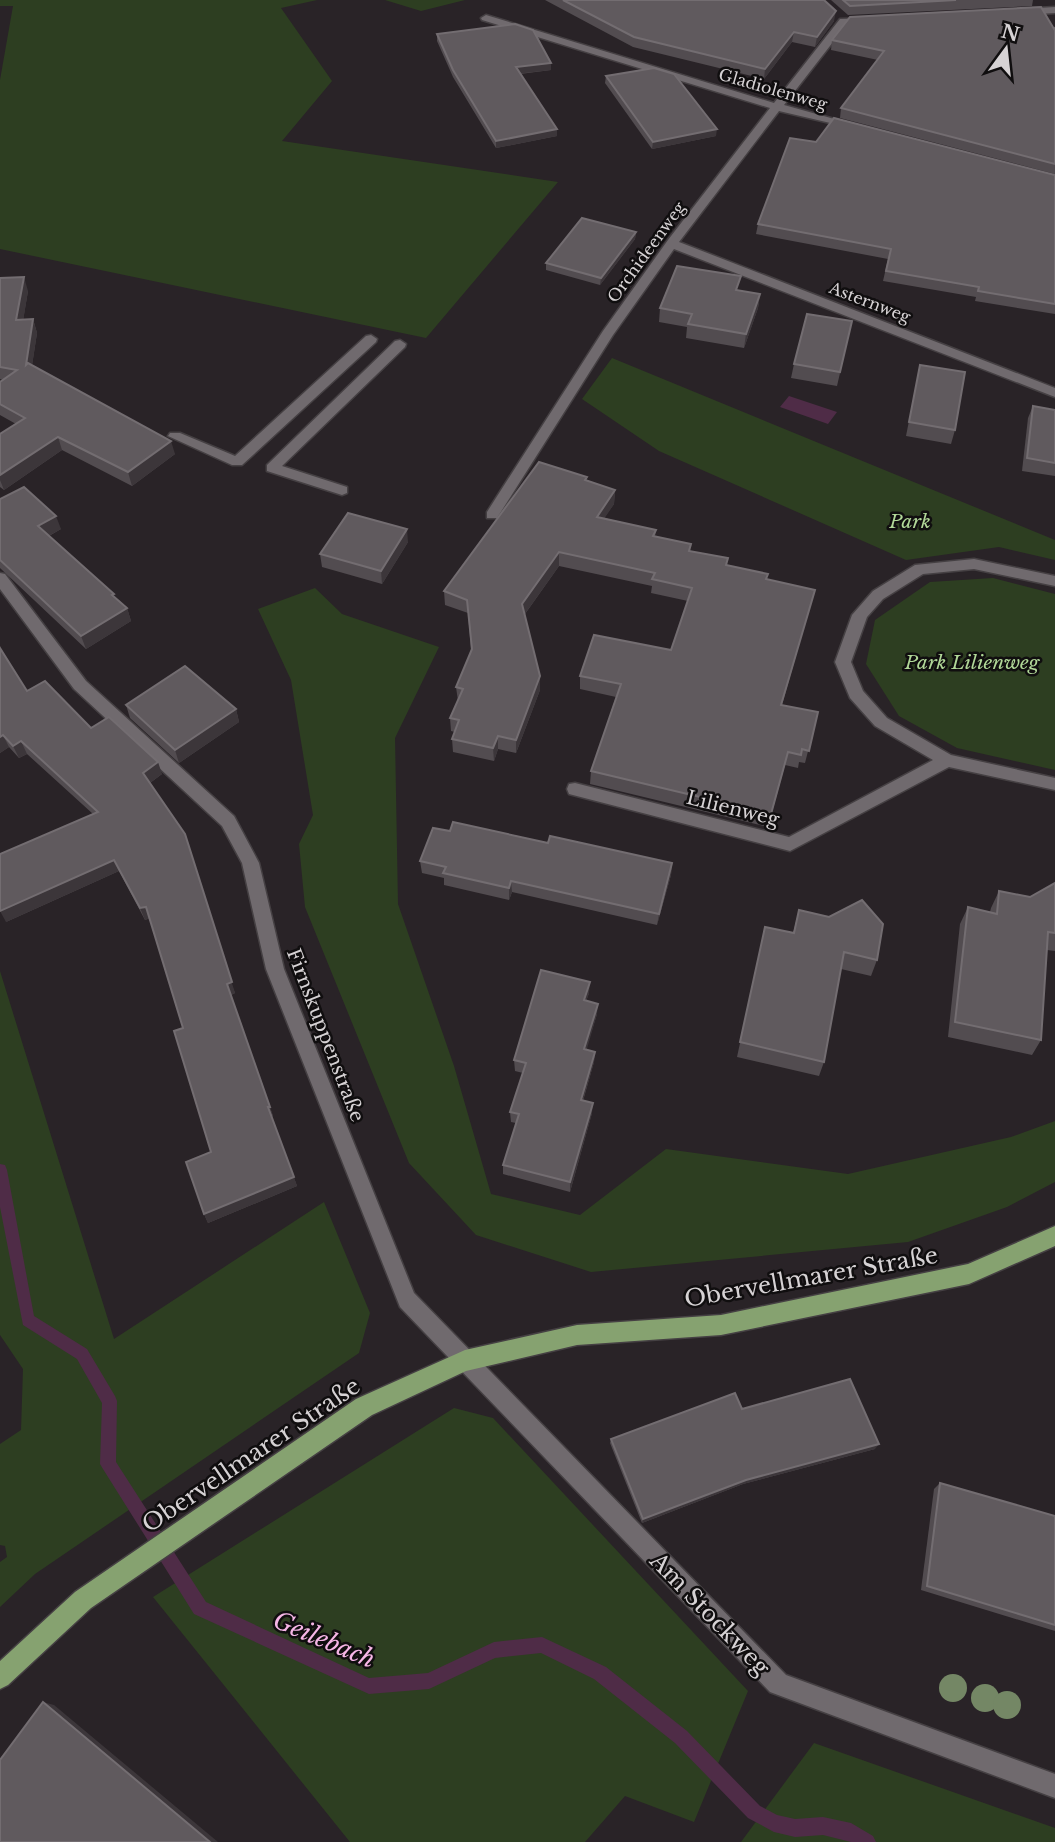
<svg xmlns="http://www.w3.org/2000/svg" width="1055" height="1842" font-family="'Libre Baskerville',serif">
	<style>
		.green { fill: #2d3e21 }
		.water { fill: #4f2c47 }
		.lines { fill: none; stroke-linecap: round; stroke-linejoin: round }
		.stream { fill: #4f2c47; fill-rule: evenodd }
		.minor-casing { stroke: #454043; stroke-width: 3 }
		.major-casing { stroke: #454043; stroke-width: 3 }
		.minor { fill: #706a6e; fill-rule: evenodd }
		.major { fill: #86a270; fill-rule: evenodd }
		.tree { fill: #748765 }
		.wall { fill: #524c50 }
		.shaded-wall { fill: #3c363a }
		.building { fill: #605a5e; stroke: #736d71; stroke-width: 2 }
		.labels { text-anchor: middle; stroke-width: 5; stroke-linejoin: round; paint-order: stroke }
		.far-street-label { font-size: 16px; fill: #d6d2d4; stroke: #100e0f }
		.park-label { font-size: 19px; font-style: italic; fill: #b1d898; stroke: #100e0f }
		.street-label { font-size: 19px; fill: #d6d2d4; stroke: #100e0f }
		.near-street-label { font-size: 23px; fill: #d6d2d4; stroke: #100e0f }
		.near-water-label { font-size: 24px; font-style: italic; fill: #f6b6e6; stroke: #100e0f }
	</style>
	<rect width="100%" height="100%" fill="#292327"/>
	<!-- green -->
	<g class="green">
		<polygon points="0,0 317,0 281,8 332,81 282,141 558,182 426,338 0,249 0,80 13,6 0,6"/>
		<polygon points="385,0 465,0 421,11"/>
		<polygon points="612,358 1055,540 1055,560 999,547 906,560 659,451 582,399"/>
		<polygon points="993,578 1055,594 1055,770 957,748 899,716 866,664 875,620 930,582"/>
		<polygon points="315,588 342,614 439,647 395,738 398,904 454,1066 491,1194 580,1215 666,1149 848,1174 1011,1137 1055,1121 1055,1182 1007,1207 908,1242 591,1272 476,1235 409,1163 305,907 299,844 313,815 291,680 258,609"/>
		<polygon points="0,971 114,1339 324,1202 370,1313 359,1353 35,1574 0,1607 0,1562 7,1557 5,1546 0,1545 0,1444 21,1430 23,1369 0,1335"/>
		<polygon points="454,1408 493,1418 748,1691 694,1822 625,1796 585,1842 350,1842 153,1597"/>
		<polygon points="814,1743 1055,1828 1055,1842 741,1842"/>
	</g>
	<!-- water -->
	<polygon class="water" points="789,396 837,412 828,424 780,407"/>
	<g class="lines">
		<!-- stream -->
		<polygon class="stream" points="0,1164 5,1165 7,1170 34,1316 87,1349 115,1396 117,1401 116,1462 206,1602 369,1678 428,1673 494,1642 542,1637 606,1667 687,1731 760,1806 777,1815 795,1819 823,1817 851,1823 873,1836 876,1842 851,1842 823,1835 795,1837 774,1832 748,1818 675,1743 594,1679 541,1653 495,1658 429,1689 369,1694 194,1614 103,1469 100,1464 102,1403 77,1359 23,1325 0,1207"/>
		<defs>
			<g id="minor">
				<polygon points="1055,7 1055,13 1020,15 1015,12 1020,9"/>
				<polygon points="486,15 774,103 840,19 874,18 875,20 870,23 847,24 784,105 856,125 856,129 779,111 679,242 1055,388 1055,397 674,249 613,335 497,518 487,518 487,512 603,331 668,240 770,108 482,20 481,18"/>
				<polygon points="371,335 377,339 376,342 242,465 232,465 168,436 170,433 180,433 235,456 366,336"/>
				<polygon points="400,340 406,344 405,347 282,466 347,487 347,493 342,495 267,471 267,465 395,341"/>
				<polygon points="974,559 1055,576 1055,586 974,569 923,574 883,599 867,617 851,662 863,691 887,718 951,755 1055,778 1055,790 949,767 790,851 569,794 567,789 569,784 575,783 789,837 933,760 875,726 850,698 835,662 852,615 873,591 915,565"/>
				<polygon points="0,573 5,574 86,681 234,816 259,863 284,969 414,1293 786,1675 1055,1774 1055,1798 770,1692 400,1307 266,969 242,863 222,826 74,689 0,589"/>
			</g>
			<polygon id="major" points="1055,1226 1055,1246 969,1284 721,1335 577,1345 466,1371 372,1415 91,1608 8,1685 0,1689 0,1661 75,1592 356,1399 465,1350 577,1325 721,1315 968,1264"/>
		</defs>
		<!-- minor casing -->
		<use href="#minor" class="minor-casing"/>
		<!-- major casing -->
		<use href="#major" class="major-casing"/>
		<!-- minor -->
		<use href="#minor" class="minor"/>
		<!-- major -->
		<use href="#major" class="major"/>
	</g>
	<!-- trees -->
	<g class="tree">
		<circle cx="953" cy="1688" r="14"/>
		<circle cx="985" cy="1698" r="14"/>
		<circle cx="1007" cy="1705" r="14"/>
	</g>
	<!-- wall -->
	<g class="wall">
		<polygon points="545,0 824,0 834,21 815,47 792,42 764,79 633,47"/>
		<polygon points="831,0 1033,0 1032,6 848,15"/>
		<polygon points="1055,28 1055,174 840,118 841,108 878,60 831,50 832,40"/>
		<polygon points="437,34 551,63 551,70 520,74 557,129 557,136 496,148 453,77 437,41"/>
		<polygon points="606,76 716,136 652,149 605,83"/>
		<polygon points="1055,175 1055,314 975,301 976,297 883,281 888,259 756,234 758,224"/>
		<polygon points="636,232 635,239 600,285 546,270 546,263"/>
		<polygon points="0,278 28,291 23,320 33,319 37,333 32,365 175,454 132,486 62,450 4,490 0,487 0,434 16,424 0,415 0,382 3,380 0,379"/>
		<polygon points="739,291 760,294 758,308 744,348 686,338 687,327 659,322 660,308"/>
		<polygon points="852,321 837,386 791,378 794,364"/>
		<polygon points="920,365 955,430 951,444 906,436"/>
		<polygon points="1033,406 1055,410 1055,476 1022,471 1028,418"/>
		<polygon points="587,480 615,490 614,504 604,518 656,530 655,537 727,566 767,579 811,603 782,705 818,712 805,763 799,762 798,768 785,765 768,827 590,784 591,771 616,697 580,689 580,676 671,650 688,601 651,593 652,586 559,566 525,614 540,690 516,753 498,749 494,761 453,752 452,739 455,732 451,731 450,718 458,701 456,687 471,651 468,613 445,605 444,591"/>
		<polygon points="0,499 61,529 49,536 127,608 131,621 86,649 0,568"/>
		<polygon points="408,542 382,584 322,567 320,554"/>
		<polygon points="0,648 27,691 91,728 162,774 150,783 235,993 231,995 273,1116 271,1117 297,1186 208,1223 204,1214 211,1152 183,1028 150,918 145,920 119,871 6,922 93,814 27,754 19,758 9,747 0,753"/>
		<polygon points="126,705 236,709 239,722 179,763 130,718"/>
		<polygon points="450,831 548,843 672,863 671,875 657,925 512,892 509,900 444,885 444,878 422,873 420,861"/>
		<polygon points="1055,883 1055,951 1047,950 1041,1040 1032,1055 948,1037 960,924 968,907 990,912 991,908 999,891 1030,897"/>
		<polygon points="799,910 877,960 871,976 841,969 824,1062 819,1076 737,1057 765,927 793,933"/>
		<polygon points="589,993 586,1001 597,1014 586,1049 595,1052 594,1062 583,1101 592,1113 570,1192 503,1174 503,1165 516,1123 511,1122 510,1112 523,1073 515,1071 514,1060"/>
		<polygon points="742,1409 875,1449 743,1484 642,1523 610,1443 611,1439"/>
		<polygon points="940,1483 1055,1516 1055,1631 921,1590 934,1489"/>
	</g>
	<!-- shaded-wall -->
	<g class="shaded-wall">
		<polygon points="836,11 834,21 815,47 817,37"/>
		<polygon points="794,32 792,42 764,79 765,69"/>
		<polygon points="551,63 551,70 516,74 516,67"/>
		<polygon points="557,129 557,136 496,148 496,141"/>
		<polygon points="717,129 716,136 652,149 653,142"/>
		<polygon points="636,232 635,239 600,285 601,278"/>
		<polygon points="24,277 28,291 21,334 16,320"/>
		<polygon points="760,294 758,308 744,348 746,334"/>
		<polygon points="33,319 37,333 30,379 26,365"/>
		<polygon points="58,437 62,450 4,490 0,480 0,475"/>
		<polygon points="171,441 175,454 132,486 128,472"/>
		<polygon points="615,490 614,504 596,531 597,517"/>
		<polygon points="56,516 61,529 43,539 38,526"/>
		<polygon points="407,529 408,542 382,584 381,571"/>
		<polygon points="559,552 559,566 522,618 522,604"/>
		<polygon points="815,590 811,603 778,718 781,705"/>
		<polygon points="127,608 131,621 86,649 81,636"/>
		<polygon points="540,676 540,690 516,753 516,740"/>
		<polygon points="236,709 239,722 179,763 175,750"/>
		<polygon points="3,735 9,747 0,753 0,737"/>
		<polygon points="498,736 498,749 494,761 493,748"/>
		<polygon points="21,741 27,754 19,758 13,746"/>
		<polygon points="158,762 162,774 147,785 143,773"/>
		<polygon points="185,834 235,993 231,995 227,984"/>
		<polygon points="114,860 119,871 6,922 0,911"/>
		<polygon points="672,863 671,875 657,925 659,914"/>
		<polygon points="511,881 512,892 509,900 509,888"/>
		<polygon points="146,907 151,918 145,920 140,908"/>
		<polygon points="590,982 589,993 583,1011 584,1000"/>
		<polygon points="598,1004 597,1014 584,1059 584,1049"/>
		<polygon points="595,1052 594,1062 580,1110 581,1100"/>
		<polygon points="593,1103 592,1113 570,1192 570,1182"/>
		<polygon points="268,1107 270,1107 273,1116 271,1117"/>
		<polygon points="294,1177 297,1186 208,1223 204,1214"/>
		<polygon points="879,1444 875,1449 743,1484 642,1523 643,1519 746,1480"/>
		<polygon points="43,1702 54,1705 218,1842 210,1842"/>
	</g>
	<!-- building -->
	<g class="building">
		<polygon points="563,0 824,0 836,11 817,37 794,32 765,69 634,37"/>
		<polygon points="843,0 956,0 850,6"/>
		<polygon points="1041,7 1054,29 1055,28 1055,164 841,108 884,51 832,40 850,17"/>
		<polygon points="515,24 533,30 551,63 516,67 557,129 496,141 453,70 437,34"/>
		<polygon points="654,68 674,74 717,129 653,142 606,76"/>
		<polygon points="834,118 1055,175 1055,304 978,291 979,287 886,271 891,249 758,224 790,138 816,142"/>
		<polygon points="582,218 636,232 601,278 546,263"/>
		<polygon points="677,266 741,276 736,290 760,294 746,334 688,324 692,314 660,308"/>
		<polygon points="24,277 16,320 33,319 26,365 28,363 171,441 128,472 58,437 0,475 0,434 25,418 0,404 0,382 17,370 0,367 0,278"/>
		<polygon points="807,314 852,321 840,372 794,364"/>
		<polygon points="920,365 965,372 955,430 909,422"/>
		<polygon points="1033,406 1055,410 1055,463 1027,458"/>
		<polygon points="539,462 587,477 585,480 615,490 597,517 656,530 653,536 691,544 689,551 728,558 726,565 768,574 766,579 815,590 781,705 818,712 809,751 802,749 801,755 788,752 771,814 591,771 621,684 580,676 594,635 671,650 692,588 652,579 655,573 559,552 522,604 540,676 516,740 498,736 493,748 452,739 459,720 450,718 463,689 456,687 472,649 467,600 444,591"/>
		<polygon points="24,487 56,516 38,526 114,594 112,595 127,608 81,636 0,560 0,499"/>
		<polygon points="348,513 407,529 381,571 320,554"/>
		<polygon points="0,648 27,691 45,681 91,728 109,717 158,762 143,773 185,834 232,982 227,984 270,1107 268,1107 294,1177 204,1214 186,1162 211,1152 174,1031 183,1028 146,907 140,908 114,860 0,911 0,854 98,812 21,741 13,746 3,735 0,737"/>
		<polygon points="185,666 236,709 175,750 126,705"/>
		<polygon points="453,822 548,843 550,836 672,863 659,914 511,881 509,888 443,873 446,867 420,861 433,828 450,831"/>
		<polygon points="1055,883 1055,933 1048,932 1041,1040 955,1022 968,907 997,914 999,891 1030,897"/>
		<polygon points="862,900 883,924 877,960 844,952 824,1062 740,1042 765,927 794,933 799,910 829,917"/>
		<polygon points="541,970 590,982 584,1000 598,1004 584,1049 595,1052 581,1100 593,1103 570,1182 503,1165 519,1114 510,1112 526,1063 514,1060"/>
		<polygon points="850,1379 879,1444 746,1480 643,1519 611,1439 735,1393 742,1409"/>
		<polygon points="940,1483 1055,1516 1055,1625 927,1586"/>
		<polygon points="43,1702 210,1842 0,1842 0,1760"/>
	</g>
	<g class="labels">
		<!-- far-street labels -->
		<g class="far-street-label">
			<text transform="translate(773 89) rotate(16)" y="6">Gladiolenweg</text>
			<text transform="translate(646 252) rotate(-54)" y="6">Orchideenweg</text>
			<text transform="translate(870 302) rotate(21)" y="6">Asternweg</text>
		</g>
		<!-- park labels -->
		<g class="park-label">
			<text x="910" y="528">Park</text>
			<text x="972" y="669">Park Lilienweg</text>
		</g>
		<!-- street labels -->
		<g class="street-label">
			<text transform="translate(733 808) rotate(14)" y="7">Lilienweg</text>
			<text transform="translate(326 1035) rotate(69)" y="7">Firnskuppenstraße</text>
		</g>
		<!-- near-street labels -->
		<g class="near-street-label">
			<text transform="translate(811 1277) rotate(-10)" y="8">Obervellmarer Straße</text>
			<text transform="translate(251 1455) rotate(-34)" y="8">Obervellmarer Straße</text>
			<text transform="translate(710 1614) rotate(46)" y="8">Am Stockweg</text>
		</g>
		<!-- near-water labels -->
		<g class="near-water-label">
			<text transform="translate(324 1640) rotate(23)" y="8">Geilebach</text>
		</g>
	</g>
	<!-- north arrow -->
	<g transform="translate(1006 49) rotate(15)" stroke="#100e0f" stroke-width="5" paint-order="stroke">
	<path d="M0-5L12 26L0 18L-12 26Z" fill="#d6d2d4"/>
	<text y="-10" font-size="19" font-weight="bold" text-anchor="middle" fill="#d6d2d4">N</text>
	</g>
</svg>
